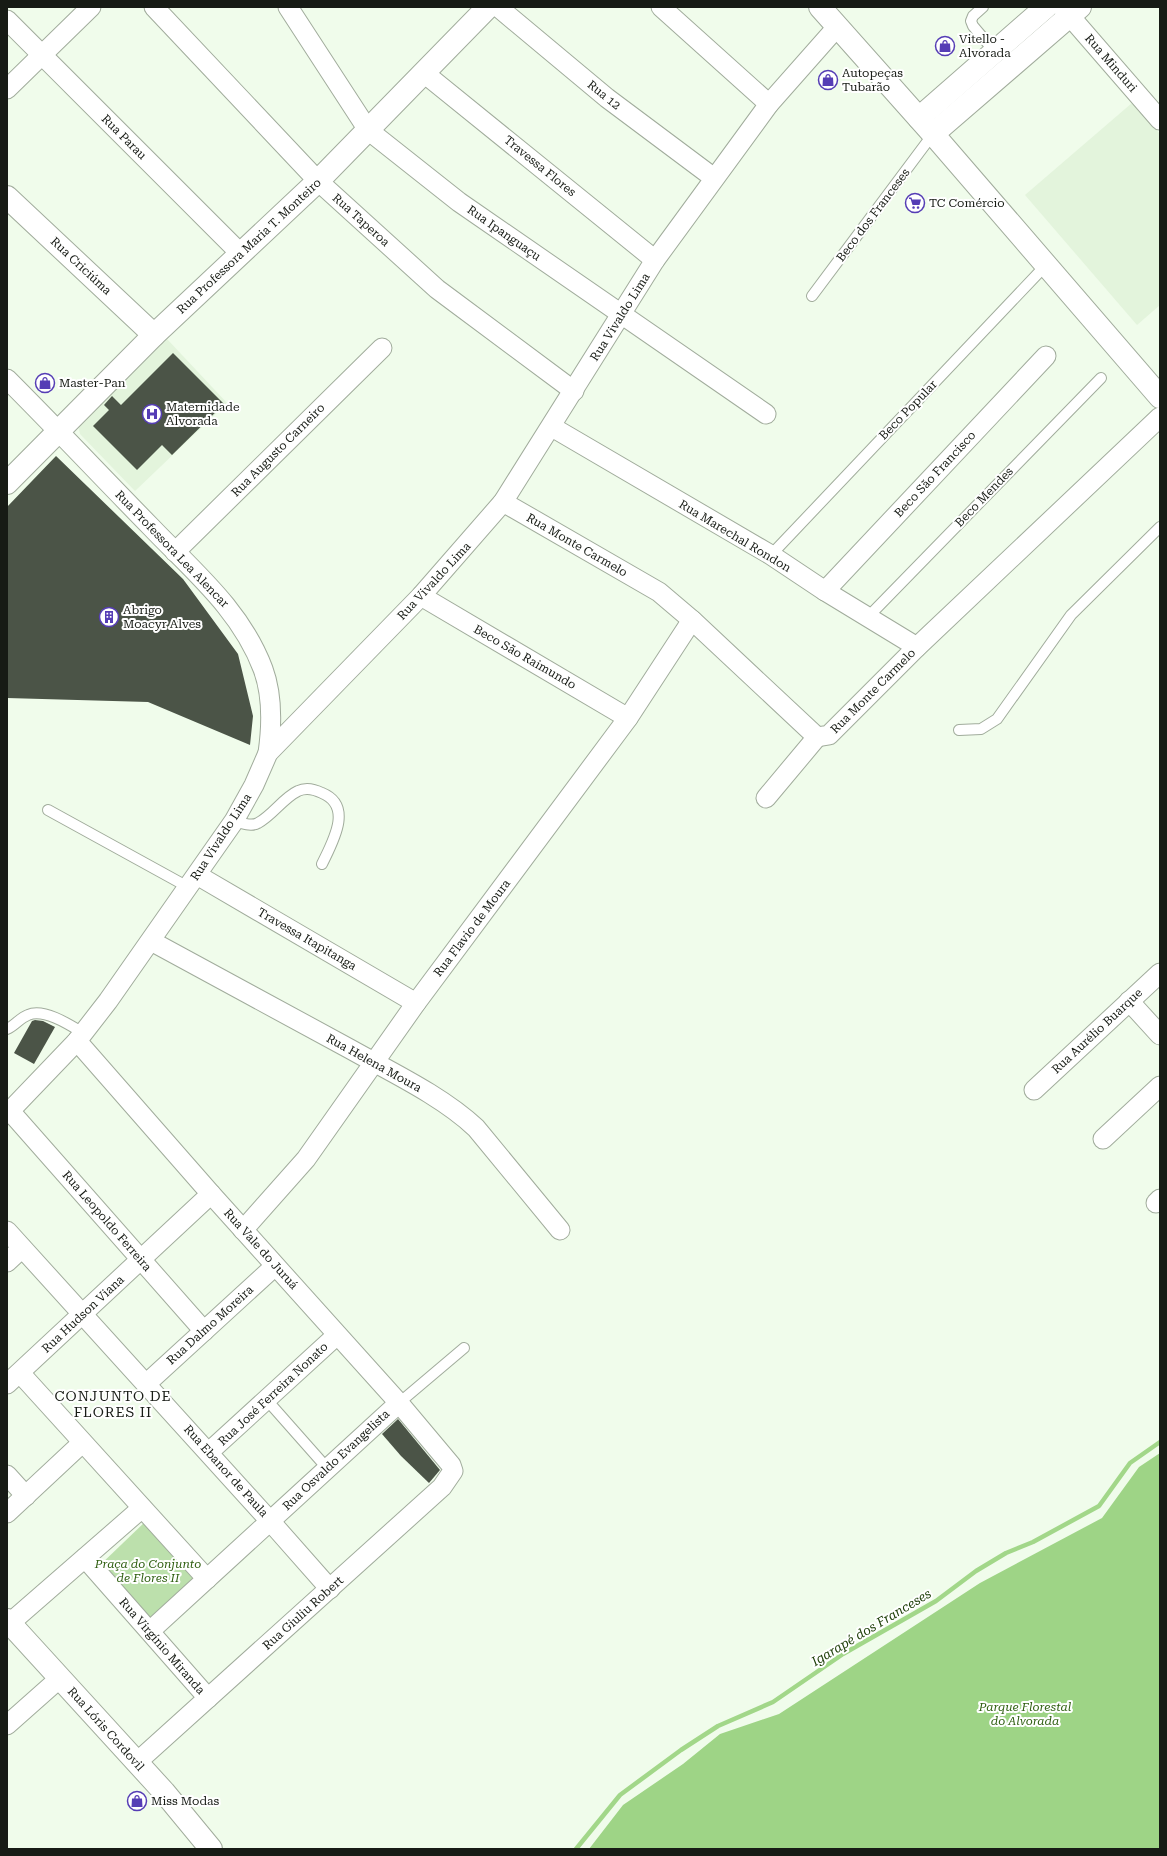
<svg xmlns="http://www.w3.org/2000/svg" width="1167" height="1856" font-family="'Roboto Serif',serif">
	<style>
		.built { fill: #e3f4dc }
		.green { fill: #bce0ac }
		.forest { fill: #9ed486 }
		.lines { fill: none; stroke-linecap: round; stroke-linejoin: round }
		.stream { stroke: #a2d789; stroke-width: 4.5 }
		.building { fill: #4b5447 }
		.service-casing { stroke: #a1ac9c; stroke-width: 12 }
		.minor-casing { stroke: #a1ac9c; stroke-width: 21 }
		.tertiary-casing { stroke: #a1ac9c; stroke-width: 24 }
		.secondary-casing { stroke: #a1ac9c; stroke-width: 24 }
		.service { stroke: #fff; stroke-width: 10 }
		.minor { stroke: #fff; stroke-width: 19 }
		.tertiary { stroke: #fff; stroke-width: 22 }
		.secondary { stroke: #fff; stroke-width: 22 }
		.labels { text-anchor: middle; stroke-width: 4; stroke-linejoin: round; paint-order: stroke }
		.poi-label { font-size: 12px; fill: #171b15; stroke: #fff; text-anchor: start }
		.street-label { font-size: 12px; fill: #171b15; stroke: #fff }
		.park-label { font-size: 12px; font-style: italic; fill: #2f5f11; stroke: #fff }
		.water-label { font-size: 13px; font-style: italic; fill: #20410b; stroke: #fff }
		.quarter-label { font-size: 14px; letter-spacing: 1px; fill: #171b15; stroke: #fff }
	</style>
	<rect width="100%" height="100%" fill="#f0fceb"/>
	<!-- built -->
	<g class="built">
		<polygon points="1132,103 1160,134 1160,305 1137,325 1025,195"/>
		<polygon points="167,339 227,403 135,491 80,434 78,425"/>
	</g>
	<!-- green -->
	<polygon class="green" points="147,1520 198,1575 148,1622 98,1567"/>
	<!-- forest -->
	<polygon class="forest" points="1160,1453 1160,1849 589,1849 623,1805 683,1764 720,1734 779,1714 980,1583 1102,1518 1139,1467"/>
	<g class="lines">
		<!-- stream -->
		<polyline class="stream" points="576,1849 620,1795 681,1750 718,1726 773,1702 843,1654 936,1601 976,1571 1006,1553 1033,1542 1099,1506 1130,1463 1160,1442"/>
	</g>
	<!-- building -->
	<g class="building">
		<polygon points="173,353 224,404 172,455 162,445 137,470 93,426 109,410 104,405 112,396 121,405"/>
		<polygon points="56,456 183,579 238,654 253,716 250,745 148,702 7,698 7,507"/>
		<polygon points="35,1020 43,1021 55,1027 34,1064 14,1053 32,1021"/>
		<polygon points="398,1419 440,1470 429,1483 401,1456 382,1434"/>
	</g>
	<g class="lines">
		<defs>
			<g id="service">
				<polyline points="983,7 973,16 971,21 973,26 995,52"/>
				<polyline points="812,296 933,134"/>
				<polyline points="771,555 1046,265"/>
				<polyline points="868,617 1101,378"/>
				<polyline points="959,730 981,729 997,719 1071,615 1160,527"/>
				<polyline points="48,810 188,887"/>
				<path d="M234,821C242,823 251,827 258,823C273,815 283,798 298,791C306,787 314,789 322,793C354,806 332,843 322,864"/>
				<path d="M7,1029C14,1026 20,1018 28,1015C44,1008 70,1025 83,1033"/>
				<polyline points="266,1399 327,1468"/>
				<polyline points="399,1403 464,1348"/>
			</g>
			<g id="minor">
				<polyline points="154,7 318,181 437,289 574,391"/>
				<polyline points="288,7 368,130 459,202 766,414"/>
				<polyline points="498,7 607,98 714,178"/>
				<polyline points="661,7 769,104"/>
				<polyline points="1062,7 1160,120"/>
				<polyline points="7,20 241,254"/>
				<polyline points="424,73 655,260"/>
				<polyline points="7,89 91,7"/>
				<path d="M7,379C56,428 103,478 151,527C193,571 241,610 263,669C273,696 272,725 268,753"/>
				<polyline points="552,427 771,555 825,591 917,647"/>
				<polyline points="503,502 659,592 692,620 817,737 829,735 917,647 1160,417"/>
				<polyline points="175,552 382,348"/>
				<polyline points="825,591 1046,356"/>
				<polyline points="421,596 628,718"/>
				<polyline points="766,798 817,737"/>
				<polyline points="197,875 416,1003"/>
				<path d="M151,941C217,977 284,1013 350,1049C391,1072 442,1096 476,1128L560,1230"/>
				<polyline points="1129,1001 1160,1035"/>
				<polyline points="77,1041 211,1194 399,1403 451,1465 453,1471 442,1487 136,1763"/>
				<polyline points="1034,1090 1160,973"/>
				<polyline points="10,1111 204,1331"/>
				<polyline points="7,1114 77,1041 108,1001 234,821 254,785 268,753 421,596 503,502 655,260 769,104 837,27"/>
				<polyline points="1103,1139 1160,1086"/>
				<polyline points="1156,1203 1160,1199"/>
				<polyline points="243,1230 306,1159 416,1003 628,718 692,620"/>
				<polyline points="7,1231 270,1521 330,1589"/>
				<polyline points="7,1262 22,1248"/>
				<polyline points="20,1373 207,1579"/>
				<polyline points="7,1384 211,1194"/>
				<polyline points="146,1384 275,1266"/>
				<polyline points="209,1452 337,1335"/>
				<polyline points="7,1475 26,1496"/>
				<polyline points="7,1513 82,1443"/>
				<polyline points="85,1558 208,1698"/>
				<polyline points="10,1623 142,1508"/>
				<polyline points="150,1631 399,1403"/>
				<polyline points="7,1725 60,1678"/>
			</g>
			<g id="tertiary">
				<polyline points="919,118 1046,7"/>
				<polyline points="933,134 1080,7"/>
				<polyline points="7,197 154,335"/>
				<polyline points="7,483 154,335 318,181 488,7"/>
				<polyline points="7,1620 164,1792 211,1849"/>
			</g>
			<polyline id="secondary" points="820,7 933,134 1160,397"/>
		</defs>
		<!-- service casing -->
		<use href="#service" class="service-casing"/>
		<!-- minor casing -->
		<use href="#minor" class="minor-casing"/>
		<!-- tertiary casing -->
		<use href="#tertiary" class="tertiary-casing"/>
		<!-- secondary casing -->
		<use href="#secondary" class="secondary-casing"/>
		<!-- service -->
		<use href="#service" class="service"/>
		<!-- minor -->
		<use href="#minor" class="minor"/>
		<!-- tertiary -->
		<use href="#tertiary" class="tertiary"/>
		<!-- secondary -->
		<use href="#secondary" class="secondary"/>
	</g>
	<!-- icons -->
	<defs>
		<symbol id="shop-ring" viewBox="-11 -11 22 22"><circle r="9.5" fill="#fff" stroke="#553db5" stroke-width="1.5"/><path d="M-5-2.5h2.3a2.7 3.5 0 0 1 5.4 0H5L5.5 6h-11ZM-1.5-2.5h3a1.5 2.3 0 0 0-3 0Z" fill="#553db5"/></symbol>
		<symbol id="supermarket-ring" viewBox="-11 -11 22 22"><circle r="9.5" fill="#fff" stroke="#553db5" stroke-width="1.5"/><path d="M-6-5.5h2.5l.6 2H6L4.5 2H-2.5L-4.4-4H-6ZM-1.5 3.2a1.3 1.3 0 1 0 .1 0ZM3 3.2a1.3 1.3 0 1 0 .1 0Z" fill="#553db5"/></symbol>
		<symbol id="hospital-ring" viewBox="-11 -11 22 22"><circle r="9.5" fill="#fff" stroke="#553db5" stroke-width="1.5"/><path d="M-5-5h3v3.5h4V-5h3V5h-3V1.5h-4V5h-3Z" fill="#553db5"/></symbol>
		<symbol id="building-ring" viewBox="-11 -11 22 22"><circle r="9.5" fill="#fff" stroke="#553db5" stroke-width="1.5"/><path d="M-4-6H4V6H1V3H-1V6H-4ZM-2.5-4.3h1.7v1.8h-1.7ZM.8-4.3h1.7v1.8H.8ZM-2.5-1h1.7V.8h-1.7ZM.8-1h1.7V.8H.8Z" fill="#553db5"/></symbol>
	</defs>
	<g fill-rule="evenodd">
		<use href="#shop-ring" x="934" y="35" width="22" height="22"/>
		<use href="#shop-ring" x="817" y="69" width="22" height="22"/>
		<use href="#supermarket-ring" x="904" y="192" width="22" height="22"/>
		<use href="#shop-ring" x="34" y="372" width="22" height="22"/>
		<use href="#hospital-ring" x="141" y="403" width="22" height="22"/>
		<use href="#building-ring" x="98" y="606" width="22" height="22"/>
		<use href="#shop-ring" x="126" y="1790" width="22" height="22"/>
	</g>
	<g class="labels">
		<!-- poi labels -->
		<g class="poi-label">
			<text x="959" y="43">Vitello -<tspan x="959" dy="14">Alvorada</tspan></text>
			<text x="842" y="77">Autopeças<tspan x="842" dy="14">Tubarão</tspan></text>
			<text x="929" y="207">TC Comércio</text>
			<text x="59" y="387">Master-Pan</text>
			<text x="166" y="411">Maternidade<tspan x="166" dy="14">Alvorada</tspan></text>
			<text x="123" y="614">Abrigo<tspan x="123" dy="14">Moacyr Alves</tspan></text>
			<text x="151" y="1805">Miss Modas</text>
		</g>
		<!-- street labels -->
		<g class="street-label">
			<text transform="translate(1111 63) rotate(49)" y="4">Rua Minduri</text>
			<text transform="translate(604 95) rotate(39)" y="4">Rua 12</text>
			<text transform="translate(124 137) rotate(45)" y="4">Rua Parau</text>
			<text transform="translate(540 166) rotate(39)" y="4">Travessa Flores</text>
			<text transform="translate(873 215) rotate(-53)" y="4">Beco dos Franceses</text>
			<text transform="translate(361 220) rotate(42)" y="4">Rua Taperoa</text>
			<text transform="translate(504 233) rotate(35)" y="4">Rua Ipanguaçu</text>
			<text transform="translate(249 246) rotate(-43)" y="4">Rua Professora Maria T. Monteiro</text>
			<text transform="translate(81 266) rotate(43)" y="4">Rua Criciúma</text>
			<text transform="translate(620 317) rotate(-58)" y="4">Rua Vivaldo Lima</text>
			<text transform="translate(908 410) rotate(-46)" y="4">Beco Popular</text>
			<text transform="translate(278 450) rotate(-45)" y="4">Rua Augusto Carneiro</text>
			<text transform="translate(935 474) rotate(-47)" y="4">Beco São Francisco</text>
			<text transform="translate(984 497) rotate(-46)" y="4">Beco Mendes</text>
			<text transform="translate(735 536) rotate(31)" y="4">Rua Marechal Rondon</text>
			<text transform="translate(577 545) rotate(30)" y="4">Rua Monte Carmelo</text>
			<text transform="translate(172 549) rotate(46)" y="4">Rua Professora Lea Alencar</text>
			<text transform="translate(434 581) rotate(-47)" y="4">Rua Vivaldo Lima</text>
			<text transform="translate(525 657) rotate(30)" y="4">Beco São Raimundo</text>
			<text transform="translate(873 691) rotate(-45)" y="4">Rua Monte Carmelo</text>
			<text transform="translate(221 837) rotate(-57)" y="4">Rua Vivaldo Lima</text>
			<text transform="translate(472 928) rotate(-53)" y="4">Rua Flavio de Moura</text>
			<text transform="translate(307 939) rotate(30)" y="4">Travessa Itapitanga</text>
			<text transform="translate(1097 1031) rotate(-43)" y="4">Rua Aurélio Buarque</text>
			<text transform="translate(374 1063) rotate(29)" y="4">Rua Helena Moura</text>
			<text transform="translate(107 1221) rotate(49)" y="4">Rua Leopoldo Ferreira</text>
			<text transform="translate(261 1249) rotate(48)" y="4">Rua Vale do Juruá</text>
			<text transform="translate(83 1314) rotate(-43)" y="4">Rua Hudson Viana</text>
			<text transform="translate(210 1325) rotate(-42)" y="4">Rua Dalmo Moreira</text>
			<text transform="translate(273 1394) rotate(-43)" y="4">Rua José Ferreira Nonato</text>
			<text transform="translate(336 1460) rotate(-43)" y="4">Rua Osvaldo Evangelista</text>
			<text transform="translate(226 1471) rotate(48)" y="4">Rua Ebanor de Paula</text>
			<text transform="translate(303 1613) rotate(-42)" y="4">Rua Giuliu Robert</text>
			<text transform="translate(162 1646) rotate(49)" y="4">Rua Virgínio Miranda</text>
			<text transform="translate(106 1729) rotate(48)" y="4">Rua Lóris Cordovil</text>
		</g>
		<!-- park labels -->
		<g class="park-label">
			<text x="148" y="1568">Praça do Conjunto<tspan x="148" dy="14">de Flores II</tspan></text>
			<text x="1025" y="1711">Parque Florestal<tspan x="1025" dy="14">do Alvorada</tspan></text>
		</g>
		<!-- water labels -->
		<g class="water-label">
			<text transform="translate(871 1627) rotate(-31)" y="5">Igarapé dos Franceses</text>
		</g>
		<!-- quarter labels -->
		<g class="quarter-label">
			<text x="113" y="1401">CONJUNTO DE<tspan x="113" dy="16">FLORES II</tspan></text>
		</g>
	</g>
	<!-- border -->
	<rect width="1167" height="1856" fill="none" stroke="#171b15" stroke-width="16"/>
</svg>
